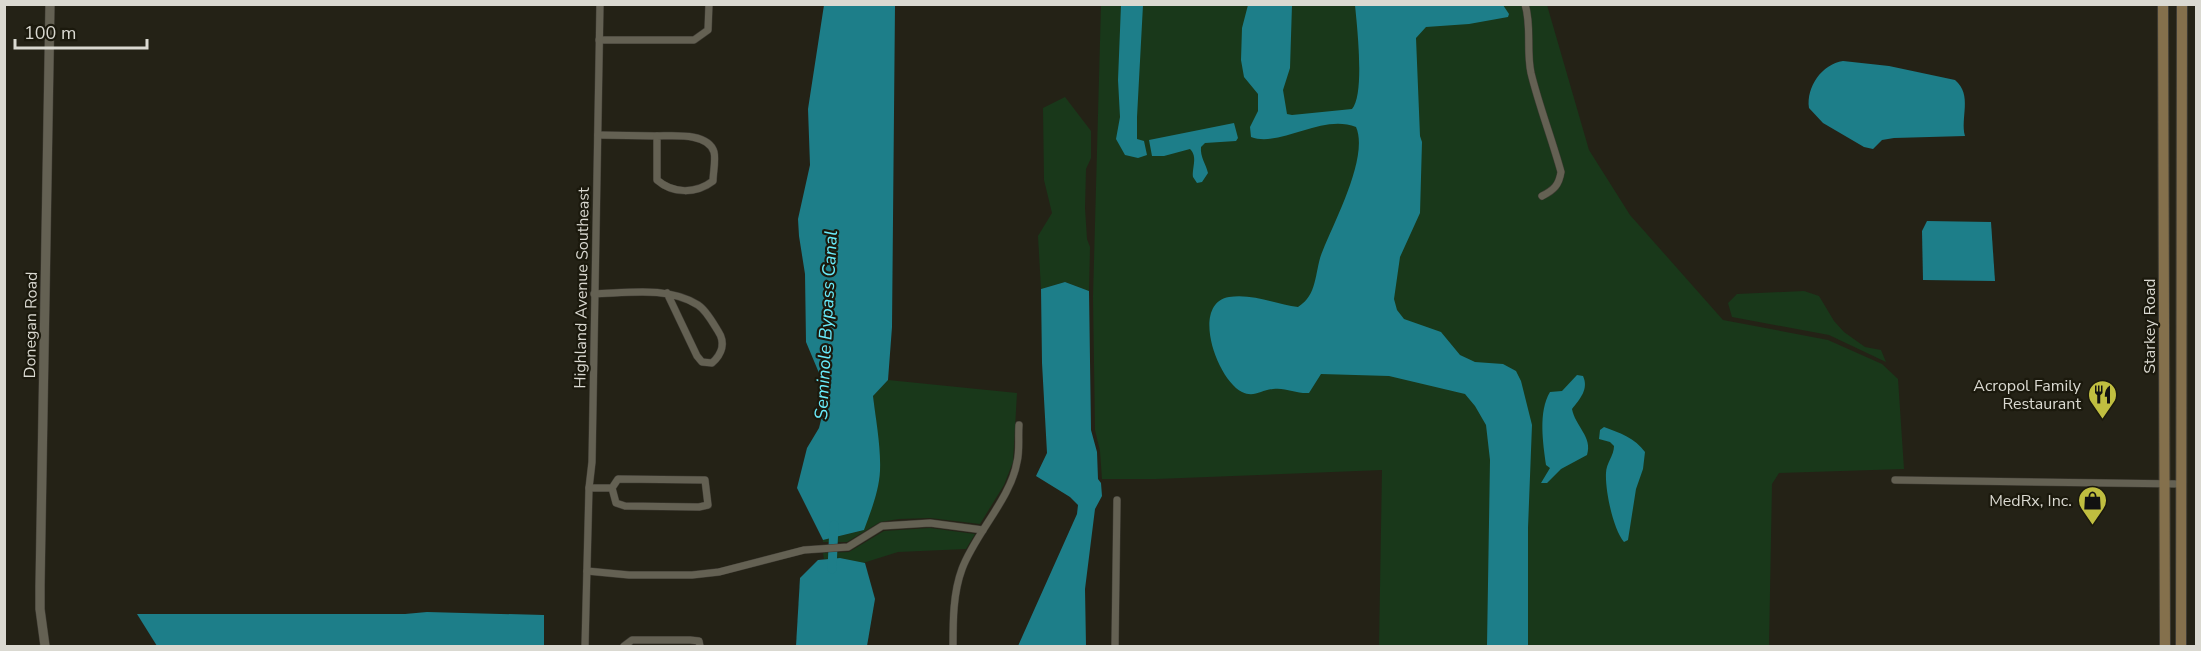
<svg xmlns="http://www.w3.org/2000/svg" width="2201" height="651" font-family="'Nunito Sans',sans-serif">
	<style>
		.green { fill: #19381a }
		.water { fill: #1d7e89 }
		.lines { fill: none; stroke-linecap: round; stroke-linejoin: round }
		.canal { stroke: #1d7e89; stroke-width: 9 }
		.minor-casing { stroke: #3f3c34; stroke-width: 8 }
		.tertiary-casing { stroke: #3f3c34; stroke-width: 10 }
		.secondary-casing { stroke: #3f3c34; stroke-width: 12 }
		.minor { stroke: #646153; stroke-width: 7 }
		.tertiary { stroke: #646153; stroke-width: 9 }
		.secondary { stroke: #84704c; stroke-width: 10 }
		.labels { text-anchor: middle; stroke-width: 4.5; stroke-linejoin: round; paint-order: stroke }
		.street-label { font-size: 16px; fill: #dad9d1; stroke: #1b190d }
		.poi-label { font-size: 16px; fill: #dad9d1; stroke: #1b190d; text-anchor: end }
		.water-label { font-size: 18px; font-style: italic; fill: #6aecfc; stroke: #1b190d }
	</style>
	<rect width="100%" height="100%" fill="#242216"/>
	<!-- green -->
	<g class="green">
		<polygon points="1101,5 1547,5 1589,150 1630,215 1723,320 1828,340 1882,364 1898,379 1904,469 1779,473 1772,484 1769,646 1379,646 1382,470 1156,479 1102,479 1100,451 1095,430 1093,297"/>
		<polygon points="1065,97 1091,131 1091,158 1086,169 1085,208 1087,239 1090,247 1089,291 1065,282 1041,289 1038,236 1052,213 1044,180 1043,108"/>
		<polygon points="1804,291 1819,296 1834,321 1844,332 1865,347 1881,350 1886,362 1829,335 1732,317 1728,303 1737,294"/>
		<polygon points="888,380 1017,393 1013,462 1004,485 980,524 930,518 899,519 880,522 847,542 823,542 823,540 864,530 878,483 877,429 873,396"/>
		<polygon points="930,528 975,534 966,549 898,552 863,563 840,558 824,559 823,553 849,552 884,531"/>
	</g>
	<!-- water -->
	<g class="water">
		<path d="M824,5H895L892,327L888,380L873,396C876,421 881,447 880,471C879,491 871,511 864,530L823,540L797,488L807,448L819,428L825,404L819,373L806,342L805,274L799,236L798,219L810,165L808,109Z"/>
		<polygon points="1121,5 1143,5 1137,117 1137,139 1144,141 1147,155 1138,158 1125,155 1116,139 1120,117 1118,80"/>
		<path d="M1248,5H1292L1290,68L1283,90L1287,114L1292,115L1352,109C1365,94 1357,26 1355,5H1503L1509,14L1508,17L1469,24L1426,27L1416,38L1420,136L1422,142L1420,213L1400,257L1394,299L1397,310L1404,319L1441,332L1460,355L1475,362L1503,364L1516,371L1521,381L1532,425L1528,528V646H1487L1490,460L1486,425L1475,406L1465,394L1389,376L1321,374L1309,393C1297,394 1285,387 1273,389C1261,390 1254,398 1242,392C1217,380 1190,304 1229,297C1251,293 1276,304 1298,307C1319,294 1314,270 1323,250C1335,220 1369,156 1356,127C1322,113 1280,148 1251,137L1250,127L1258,111V94L1244,77L1241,60L1242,28Z"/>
		<path d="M1843,61L1889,66L1955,80C1973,95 1960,118 1965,136L1894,138L1882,140L1873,149L1864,147L1823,123L1809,108C1806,87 1822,64 1843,61Z"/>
		<path d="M1234,123L1238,138L1236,141L1205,143L1201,147C1200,157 1206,164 1208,173L1202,182L1197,183L1193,177C1192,167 1198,157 1190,149L1164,156H1152L1149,140Z"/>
		<polygon points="1927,221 1991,222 1995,281 1923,280 1922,231"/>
		<polygon points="1065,282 1089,291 1091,430 1097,452 1098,479 1101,483 1102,496 1095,509 1085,589 1086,646 1018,646 1077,514 1078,505 1070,497 1036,476 1047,453 1042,363 1041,289"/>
		<path d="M1577,375L1583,376C1589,389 1580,399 1572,409C1575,426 1593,437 1587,455L1561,469L1547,483H1541L1550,468L1546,465C1543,443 1538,412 1550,392L1562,391Z"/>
		<path d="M1604,427C1620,433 1635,438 1645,452L1643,469L1636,489L1628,540L1624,542C1613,529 1605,490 1606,473C1606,463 1614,456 1614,446L1610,442L1599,439L1600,430Z"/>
		<polygon points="840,558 865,563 875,599 867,646 796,646 800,578 818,560"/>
		<polygon points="427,612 544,615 544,646 157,646 137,614 405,614"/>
	</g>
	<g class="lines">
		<!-- canal -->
		<polyline class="canal" points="832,569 834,525"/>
		<defs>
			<g id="minor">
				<path d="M1525,4C1532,27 1526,50 1531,73C1539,106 1552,139 1561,172C1559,185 1554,190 1542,196"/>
				<polyline points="599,40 694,40 708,30 709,4"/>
				<polyline points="598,135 657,136"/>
				<path d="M657,136C672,136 708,132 714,152C716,160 713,173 713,181C696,194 673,194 657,180Z"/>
				<path d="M594,294C628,293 668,286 698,305C706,310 713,323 718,331C726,343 722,354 712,363L702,362L697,356L667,293"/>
				<polyline points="1895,480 2181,484"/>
				<polyline points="589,488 612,488 618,479 705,480 708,505 699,507 625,506 616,503 612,488"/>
				<polyline points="587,571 629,575 692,575 719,572 804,550 848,547 882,526 930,523 983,530"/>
				<polyline points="585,646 589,488 592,462 600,4"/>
				<polyline points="624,646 632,640 690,640 699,641 700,646"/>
				<path d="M953,646C953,621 953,593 962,569C975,534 1011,498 1017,462C1020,451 1018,437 1019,425"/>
				<polyline points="1115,646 1117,500"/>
			</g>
			<polyline id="tertiary" points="45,646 40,609 40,586 50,4"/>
			<g id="secondary">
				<polyline points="2163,4 2165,646"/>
				<polyline points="2181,646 2182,4"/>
			</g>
		</defs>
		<!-- minor casing -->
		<use href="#minor" class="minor-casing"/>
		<!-- tertiary casing -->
		<use href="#tertiary" class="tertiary-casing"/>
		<!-- secondary casing -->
		<use href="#secondary" class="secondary-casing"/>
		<!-- minor -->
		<use href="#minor" class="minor"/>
		<!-- tertiary -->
		<use href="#tertiary" class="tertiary"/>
		<!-- secondary -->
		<use href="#secondary" class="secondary"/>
	</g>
	<!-- icons -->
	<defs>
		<symbol id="restaurant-pin" viewBox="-11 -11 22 30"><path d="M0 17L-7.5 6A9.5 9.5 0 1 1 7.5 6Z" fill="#c0be40" stroke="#1b190d"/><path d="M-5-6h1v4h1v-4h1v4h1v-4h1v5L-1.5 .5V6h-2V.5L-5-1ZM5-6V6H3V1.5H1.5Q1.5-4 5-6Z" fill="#111"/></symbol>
		<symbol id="shop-pin" viewBox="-11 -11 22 30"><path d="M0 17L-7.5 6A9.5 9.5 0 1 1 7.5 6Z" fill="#c0be40" stroke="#1b190d"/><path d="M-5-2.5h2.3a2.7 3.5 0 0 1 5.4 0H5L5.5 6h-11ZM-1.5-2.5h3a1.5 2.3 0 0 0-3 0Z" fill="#111"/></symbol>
	</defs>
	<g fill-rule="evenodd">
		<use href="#restaurant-pin" x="2086" y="378" width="33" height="45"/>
		<use href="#shop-pin" x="2076" y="484" width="33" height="45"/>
	</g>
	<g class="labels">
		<!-- street labels -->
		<g class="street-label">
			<text transform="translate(581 288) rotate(-89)" y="6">Highland Avenue Southeast</text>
			<text transform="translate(30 325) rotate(-89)" y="6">Donegan Road</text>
			<text transform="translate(2149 326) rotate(-90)" y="6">Starkey Road</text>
		</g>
		<!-- poi labels -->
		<g class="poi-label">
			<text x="2081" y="391">Acropol Family<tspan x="2081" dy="18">Restaurant</tspan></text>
			<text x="2072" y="506">MedRx, Inc.</text>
		</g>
		<!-- water labels -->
		<g class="water-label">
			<text transform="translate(826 325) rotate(-87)" y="6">Seminole Bypass Canal</text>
		</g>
	</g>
	<!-- border -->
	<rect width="2201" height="651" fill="none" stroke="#dad9d1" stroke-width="12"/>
	<!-- scale -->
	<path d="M15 39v9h132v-9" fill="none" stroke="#dad9d1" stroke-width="3"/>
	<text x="24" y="39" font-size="18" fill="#dad9d1" stroke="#1b190d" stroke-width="4.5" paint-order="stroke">100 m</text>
</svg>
